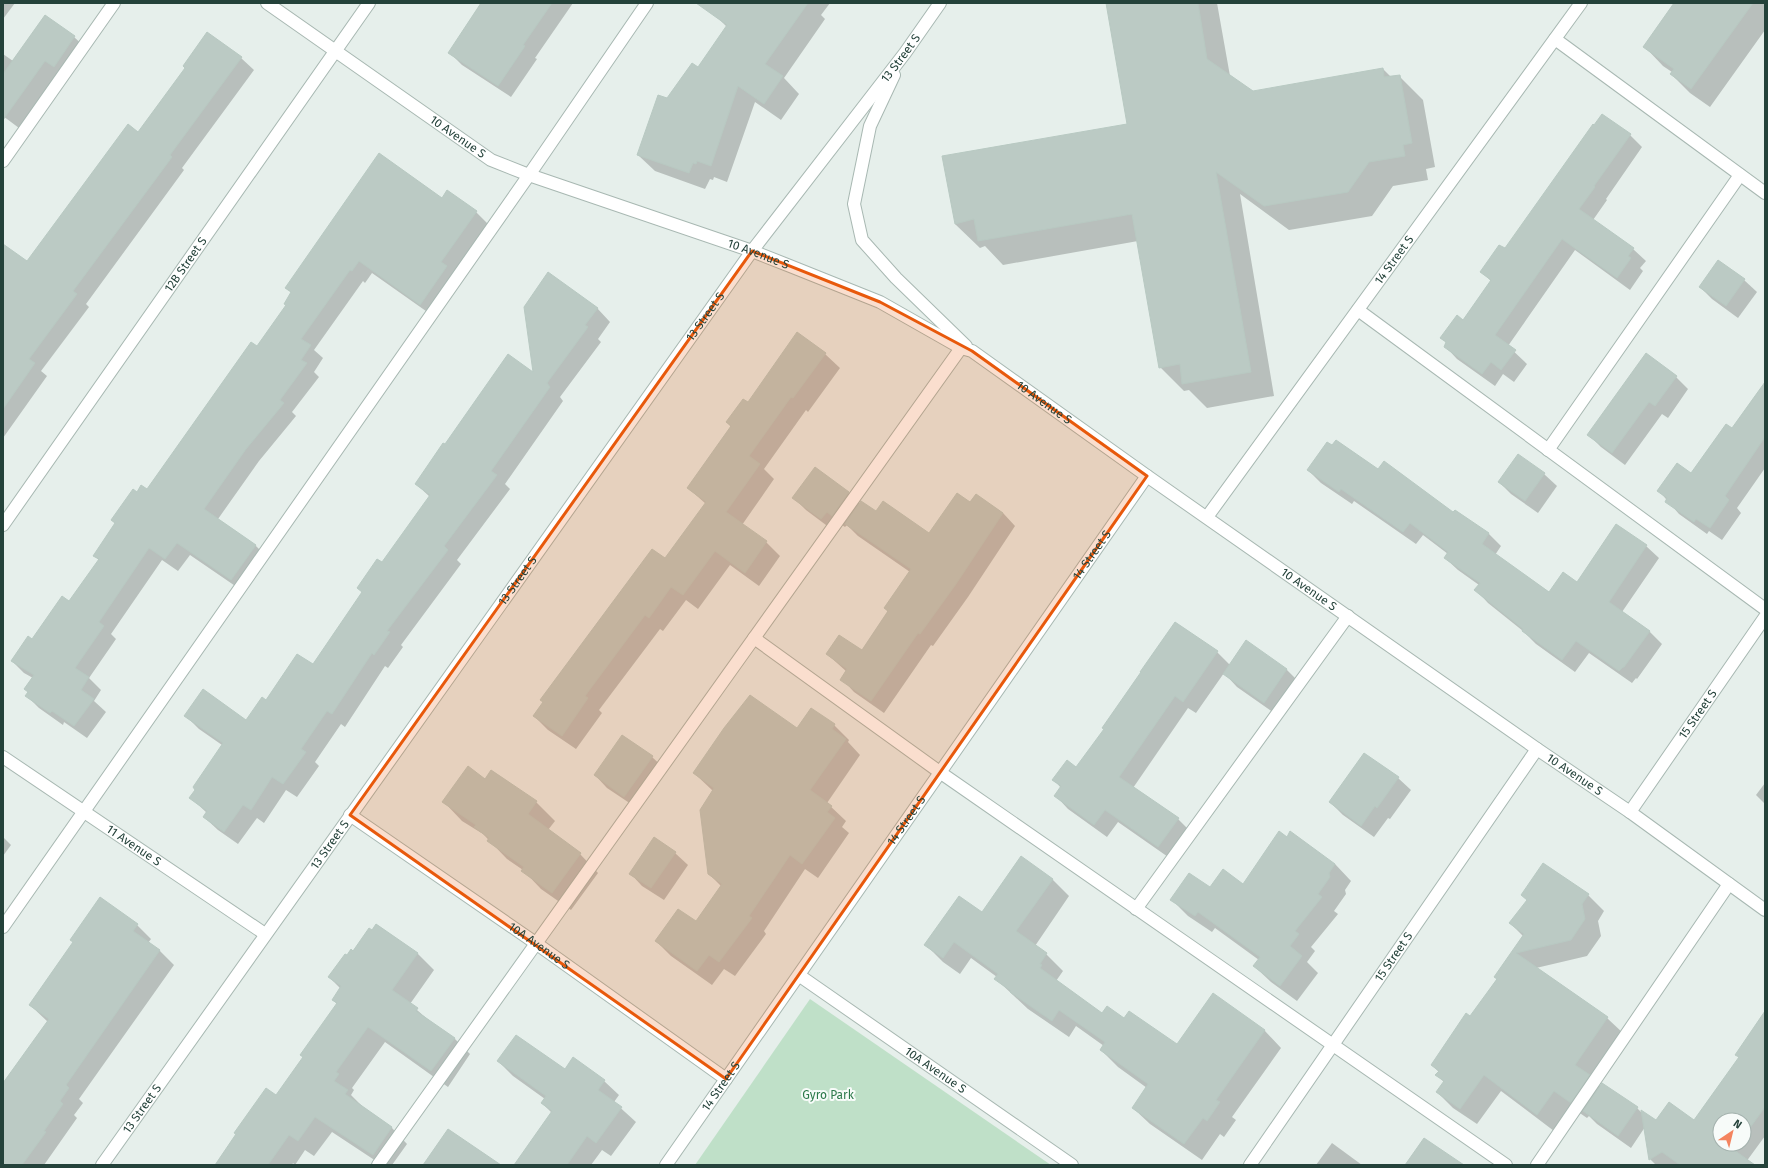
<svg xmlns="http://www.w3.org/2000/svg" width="1768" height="1168" font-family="'Fira Sans',sans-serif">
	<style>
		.green { fill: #bfe0c8 }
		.shadow { fill: #0003; fill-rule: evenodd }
		.building { fill: #bbcac4; stroke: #b8c9c2 }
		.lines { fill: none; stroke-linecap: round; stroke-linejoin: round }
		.service-casing { stroke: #a8b8b2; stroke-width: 14 }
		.minor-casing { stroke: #a8b8b2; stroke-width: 14 }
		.tertiary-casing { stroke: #a8b8b2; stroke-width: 14 }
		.service { stroke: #fff; stroke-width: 12 }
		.minor { stroke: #fff; stroke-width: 12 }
		.tertiary { stroke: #fff; stroke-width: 12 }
		.marked { fill: #e8590c; fill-opacity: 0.2; stroke: #e8590c; stroke-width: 3; stroke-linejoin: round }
		.labels { text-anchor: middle; stroke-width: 4; stroke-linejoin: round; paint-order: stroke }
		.street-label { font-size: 12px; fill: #24423a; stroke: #f7fbf9 }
		.park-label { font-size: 12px; fill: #2d7a4b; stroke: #f7fbf9 }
	</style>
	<rect width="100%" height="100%" fill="#e6efeb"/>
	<!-- green -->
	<polygon class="green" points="810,999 1051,1165 695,1165"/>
	<!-- shadow -->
	<g class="shadow">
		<polygon points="3,3 15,3 3,19"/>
		<polygon points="481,3 573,3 535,58 537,59 511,97 462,65 450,53"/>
		<polygon points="724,3 830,3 821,15 825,19 784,78 799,94 781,120 755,102 727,182 714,177 713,180 710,179 705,189 655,171 638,155 667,99 698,68 727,27 715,15"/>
		<polygon points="1107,3 1217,3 1230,76 1253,92 1383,69 1391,77 1399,76 1423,100 1435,167 1426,169 1428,180 1393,186 1372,216 1289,230 1240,194 1274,396 1207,408 1189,390 1184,391 1160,367 1138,241 1003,265 985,246 980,248 955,224 1128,124"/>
		<polygon points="1675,3 1765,3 1765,30 1710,107 1690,93 1671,74 1672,72 1663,66 1645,47"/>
		<polygon points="45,16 74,37 87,49 58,72 19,128 3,116 3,54 13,61"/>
		<polygon points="241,58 254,70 182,168 184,170 86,304 89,307 41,371 47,376 3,438 3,245 27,262 139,133"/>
		<polygon points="1630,135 1642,147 1606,199 1607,200 1593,220 1633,249 1646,261 1640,268 1643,271 1630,290 1575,250 1508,346 1527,364 1514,382 1503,374 1495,386 1457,359 1445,346 1447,343 1441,338 1463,321 1491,281 1482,272"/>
		<polygon points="442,199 476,212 488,224 433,316 372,273 365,283 363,281 314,350 323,358 314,372 319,377 292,412 296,416 259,461 218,519 255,545 268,558 244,592 190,555 178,571 162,560 111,634 116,639 89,678 101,690 94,701 106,712 87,738 64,722 63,725 39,708 27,696 33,678 24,673 12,661 69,603 99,560 94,556 116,524 112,520 137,493 147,490 257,348 287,306 292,293 286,288"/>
		<polygon points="1744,280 1757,292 1738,318 1712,299 1700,287"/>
		<polygon points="597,308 610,322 598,339 601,342 560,397 563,401 505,484 510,489 457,560 461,564 401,645 403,647 388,668 385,666 345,727 341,724 315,762 319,766 297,797 286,790 264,823 257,818 238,844 218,830 204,817 207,813 191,798 222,745 199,729 186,716 246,721 267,702 313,666 430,497 416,484 445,446 535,374"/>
		<polygon points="825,354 840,368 808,412 806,410 764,469 774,479 742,525 766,542 780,556 759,586 730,565 698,609 686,600 663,631 660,629 599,710 602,713 576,749 548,730 534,716 665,559 706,504 688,488 731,427 727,422 748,404"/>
		<polygon points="1676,377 1688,389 1668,418 1662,414 1625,465 1601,447 1589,435"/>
		<polygon points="1765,384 1765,468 1737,508 1741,513 1722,540 1709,531 1707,534 1679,514 1659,491 1692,475 1732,429"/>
		<polygon points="1308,470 1378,470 1454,513 1455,511 1489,534 1501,546 1495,555 1550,593 1577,583 1646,546 1659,558 1622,612 1649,631 1662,644 1637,679 1636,678 1632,683 1589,653 1575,672 1536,644 1523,631 1488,603 1476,590 1479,585 1458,570 1445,558 1448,554 1423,535 1416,544 1354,501 1352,504 1321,483"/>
		<polygon points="1544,474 1557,486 1538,513 1511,494 1499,482"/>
		<polygon points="848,493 860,504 876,513 930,534 970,503 976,495 1003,513 1015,526 968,597 933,646 931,645 884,713 854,692 842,679 847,672 827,654 862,651 888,612 885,608 910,572 858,536 847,525 845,527 839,523 834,531 806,510 794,498"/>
		<polygon points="1246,642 1287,670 1299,682 1277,715 1237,687 1224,673 1196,713 1188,708 1133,788 1178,819 1190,831 1171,859 1118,822 1107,837 1068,809 1056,796 1061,788 1054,780 1076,768 1217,652 1230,665"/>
		<polygon points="834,725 849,740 848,742 860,755 827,803 846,821 842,827 849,833 818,878 805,869 764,931 766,934 735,976 724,969 712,985 671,956 656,941 696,923 722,887 709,874 713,791 694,773 797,730"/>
		<polygon points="652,757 665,769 637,808 607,788 595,775"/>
		<polygon points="492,771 536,802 555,821 548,830 580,854 598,873 571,910 541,889 523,870 507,859 483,834 462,821 444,802 486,780"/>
		<polygon points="1398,778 1411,790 1390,819 1388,818 1374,837 1343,815 1330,802"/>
		<polygon points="1765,783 1765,804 1756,795"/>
		<polygon points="3,837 11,845 3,856"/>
		<polygon points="675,853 688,865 664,900 642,886 630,873"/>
		<polygon points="1335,864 1351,881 1345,890 1346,894 1334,911 1338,914 1311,947 1315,951 1307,962 1318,973 1297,1001 1271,982 1254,966 1259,960 1215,928 1212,932 1188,916 1172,900 1210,889 1243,885"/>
		<polygon points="1052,879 1069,896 1035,946 1046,954 1063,971 1056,981 1102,1014 1124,1019 1177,1046 1214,995 1265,1031 1281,1048 1232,1117 1236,1120 1224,1137 1220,1134 1202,1160 1150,1124 1133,1108 1147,1088 1118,1067 1101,1050 1104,1046 1076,1026 1069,1037 1028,1009 996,979 997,977 971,958 960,974 943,962 926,945 982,914"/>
		<path d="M1588,895L1604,911L1598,921L1601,936L1587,956L1536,968L1607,1018L1624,1034L1593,1079L1601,1087L1602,1084L1637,1108L1643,1114L1657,1122H1694L1740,1058L1737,1055L1765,1024V1136L1746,1162L1748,1165H1677L1675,1164L1673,1165H1656L1650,1159L1645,1127L1631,1148L1597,1124L1589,1116L1587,1118L1571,1107L1554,1131L1501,1091L1477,1124L1453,1108L1437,1092L1444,1082L1437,1075L1439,1072L1432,1065L1471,1018L1497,979L1523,936L1510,923ZM1720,1120H1744V1144H1720Z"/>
		<polygon points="137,925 151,939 148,943 160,951 174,965 79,1099 83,1103 74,1115 77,1118 44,1165 3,1165 3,1085 48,1022 30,1005"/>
		<polygon points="377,925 418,954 434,970 410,1004 432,1023 454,1038 470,1054 448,1087 385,1042 352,1088 354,1090 351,1095 363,1107 392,1128 407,1144 392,1165 382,1165 332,1132 314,1156 305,1150 295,1165 293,1163 292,1165 216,1165 276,1097 304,1058 337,1004 333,1000 341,989 329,977"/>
		<polygon points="498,1061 565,1071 604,1081 619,1095 614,1102 636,1122 611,1156 602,1150 591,1165 515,1165 552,1113 542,1103 545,1099 513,1076"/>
		<polygon points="1332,1143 1362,1165 1316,1165"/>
	</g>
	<!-- building -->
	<g class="building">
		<polygon points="481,3 552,3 523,45 525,46 498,86 448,53"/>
		<polygon points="696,3 808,3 765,64 783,76 764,104 738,86 711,166 697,161 696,164 693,163 689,173 637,155 658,95 667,98 692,63 698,67 727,25"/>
		<polygon points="1106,3 1198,3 1207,59 1253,91 1383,68 1384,77 1400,75 1412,143 1403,145 1405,156 1369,162 1348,192 1264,206 1216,172 1251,372 1182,384 1180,364 1159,368 1132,214 978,241 974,219 955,224 942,156 1127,124"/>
		<polygon points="1674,3 1753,3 1691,89 1670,74 1674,69 1643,47"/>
		<polygon points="45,15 75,36 54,67 45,61 3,120 3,74"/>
		<polygon points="207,32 242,57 170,155 172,157 73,291 77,294 29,359 35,363 3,409 3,244 27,261 128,124 138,132 185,68 183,66"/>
		<polygon points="1602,114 1631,134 1594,186 1595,187 1579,209 1634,248 1628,256 1631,258 1617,278 1562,239 1495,335 1516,350 1501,370 1491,362 1482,374 1444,347 1446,342 1440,338 1457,315 1463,320 1491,280 1480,272 1499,245 1505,248 1593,124 1594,125"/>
		<polygon points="379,153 442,198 447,190 477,211 441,262 447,266 420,305 359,261 352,271 350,270 301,339 311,345 301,360 307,363 280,400 284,403 246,449 204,509 256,545 231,580 177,543 165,559 149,548 99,622 104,626 75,668 89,677 81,690 94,699 74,726 52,711 50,713 25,696 28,692 24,689 34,675 11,661 28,636 32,639 62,596 69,601 99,559 93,556 115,523 111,520 133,489 137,492 141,485 147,489 251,342 257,346 286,305 284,304 291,292 285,288"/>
		<polygon points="1718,260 1745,279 1726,306 1699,287"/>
		<polygon points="548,272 598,308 585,325 588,327 547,383 550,387 491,471 497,475 444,546 448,550 387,631 390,632 374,655 372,653 332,714 327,711 301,749 306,752 283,784 272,777 251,810 243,805 224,832 203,817 207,811 189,798 195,790 193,787 223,743 184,716 203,689 246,720 262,697 266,700 297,654 313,664 362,592 357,588 377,559 382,562 430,495 415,484 443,443 445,444 508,354 533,372 524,307"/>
		<polygon points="797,332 826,353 793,398 791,397 749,456 760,464 726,512 767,541 745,573 715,551 683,595 671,587 649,618 645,615 585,696 588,698 562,736 533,716 543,702 540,700 652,549 665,558 706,502 687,488 731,426 726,422 743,399 748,402"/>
		<polygon points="1646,353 1677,376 1655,406 1649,402 1612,453 1587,435"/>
		<polygon points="1765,382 1765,437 1725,496 1729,500 1710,528 1696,519 1694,522 1665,502 1667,498 1657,491 1677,463 1691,473 1726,424 1732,428"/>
		<polygon points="1336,440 1378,469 1384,461 1453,512 1455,510 1489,533 1482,544 1549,592 1563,572 1577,582 1616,524 1647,545 1609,602 1650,631 1624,667 1623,667 1619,671 1576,641 1562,660 1522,631 1523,629 1474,590 1480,583 1444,558 1448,552 1410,523 1403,532 1341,489 1339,492 1307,470 1327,442 1332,445"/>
		<polygon points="1518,454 1545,473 1525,501 1498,482"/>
		<polygon points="815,467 849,492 832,516 827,512 821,519 792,498"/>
		<polygon points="957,493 970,502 976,494 1003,513 956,584 920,634 918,633 871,701 840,680 847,669 826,654 839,635 862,650 888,611 884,608 911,569 845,524 861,501 876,511 883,501 929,533"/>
		<polygon points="1175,622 1218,651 1183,702 1175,696 1119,777 1179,818 1158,847 1105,810 1094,825 1054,796 1061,786 1052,780 1067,760 1076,767 1104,729 1102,728 1141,672 1140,672"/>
		<polygon points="1246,640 1287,669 1264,703 1223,674"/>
		<polygon points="750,695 797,728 811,708 835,724 832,729 846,739 810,790 832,806 827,812 835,818 802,864 790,855 749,916 752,918 719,962 709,955 697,971 655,941 678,909 696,921 722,884 708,874 700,810 714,788 693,773 724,728"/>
		<polygon points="622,735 653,756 624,797 594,775"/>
		<polygon points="1364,753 1399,777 1377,808 1375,806 1361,826 1329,802"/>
		<polygon points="468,766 485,779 491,770 537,801 528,814 581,853 552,893 521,871 524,867 487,841 489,838 474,827 476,825 442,802"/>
		<polygon points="1279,831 1287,837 1290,831 1335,864 1329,873 1330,877 1318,894 1322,897 1295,931 1299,934 1290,946 1302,956 1280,986 1253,966 1260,957 1198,912 1195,916 1170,900 1189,873 1210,887 1223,869 1243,884"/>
		<polygon points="654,837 676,852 651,888 629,874"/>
		<polygon points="1021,856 1053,879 1016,931 1047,953 1040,964 1042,965 1040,968 1102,1013 1107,1006 1124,1018 1129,1011 1177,1044 1213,993 1265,1030 1216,1100 1220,1102 1207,1121 1203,1118 1184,1144 1132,1108 1148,1084 1100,1050 1105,1042 1059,1010 1052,1021 1010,992 1011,991 994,979 998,974 954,942 943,958 924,945 959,896 982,912"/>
		<polygon points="1543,863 1589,894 1582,904 1585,919 1571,940 1516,953 1608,1017 1575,1065 1590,1075 1571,1103 1554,1091 1537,1115 1484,1075 1460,1109 1436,1092 1444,1081 1435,1075 1439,1071 1431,1065 1466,1013 1470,1016 1497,979 1494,977 1524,934 1509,923 1527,900 1521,895"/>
		<polygon points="100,897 138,924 133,931 160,950 66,1085 69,1088 60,1101 63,1104 44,1131 46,1132 22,1165 3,1165 3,1083 49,1019 29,1005 73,942 70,940"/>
		<polygon points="376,924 418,953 392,990 418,1008 416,1011 455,1038 431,1071 368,1027 336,1072 339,1074 334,1081 348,1090 345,1094 392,1127 373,1155 315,1117 298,1141 289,1135 268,1165 215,1165 236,1134 234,1133 266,1088 276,1095 303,1057 300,1055 337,1003 332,1000 341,986 328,977 345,954 347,955 351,949 353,951 369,928 372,930"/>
		<polygon points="1765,1011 1765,1107 1744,1136 1744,1120 1720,1120 1720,1144 1738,1144 1734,1150 1755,1165 1680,1165 1662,1152 1649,1160 1641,1110 1656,1120 1669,1102 1694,1120 1739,1057 1735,1055"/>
		<polygon points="516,1035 565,1069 573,1057 605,1080 598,1090 622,1107 596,1143 587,1136 567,1165 514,1165 552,1111 541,1103 546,1096 497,1061"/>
		<polygon points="1602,1083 1638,1107 1618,1136 1583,1111"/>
		<polygon points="448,1129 501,1165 423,1165"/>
		<polygon points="1424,1138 1464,1165 1405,1165"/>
	</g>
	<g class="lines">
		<defs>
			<g id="service">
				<polyline points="1555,39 1765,193"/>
				<polyline points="3,161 114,3"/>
				<polyline points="1358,310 1765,609"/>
				<polyline points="1548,450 1740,175"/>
				<polyline points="754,638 941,773 1506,1165"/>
				<polyline points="1136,909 1348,616"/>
				<polyline points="3,927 529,175 647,3"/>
				<polyline points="378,1165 961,348"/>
				<polyline points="1537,1165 1729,884"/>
			</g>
			<g id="minor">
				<path id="s1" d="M1207,517L1581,3"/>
				<path id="s2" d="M3,525L369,3"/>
				<path id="s3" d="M3,757L265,934"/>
				<path id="s4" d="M1630,812L1765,617"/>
				<path id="s5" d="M350,815L537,944L726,1079"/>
				<path id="s6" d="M800,976L1072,1165"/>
				<path id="s7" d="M666,1165L1147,476"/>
				<path id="s8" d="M1250,1165L1537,749"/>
			</g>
			<g id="tertiary">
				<path id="s9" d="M267,3L491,160L529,175L752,251L790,266L880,302L961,348L972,351L1147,476L1537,749L1630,812L1765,910"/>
				<polyline points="894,75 870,126 854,204 862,240 896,278 966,346"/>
				<path id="s10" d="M102,1165L752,251L905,53L940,3"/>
			</g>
		</defs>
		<!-- service casing -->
		<use href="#service" class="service-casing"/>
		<!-- minor casing -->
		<use href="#minor" class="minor-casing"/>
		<!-- tertiary casing -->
		<use href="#tertiary" class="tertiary-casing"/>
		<!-- service -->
		<use href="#service" class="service"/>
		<!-- minor -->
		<use href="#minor" class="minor"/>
		<!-- tertiary -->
		<use href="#tertiary" class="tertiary"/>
	</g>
	<!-- marked area -->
	<path class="marked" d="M752,251L880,302L972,351L1147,476L726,1079L350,815Z"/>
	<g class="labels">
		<!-- street labels -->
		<g class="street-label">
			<text dy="4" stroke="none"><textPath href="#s10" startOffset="1365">13 Street S</textPath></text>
			<text dy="4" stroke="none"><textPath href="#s9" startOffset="233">10 Avenue S</textPath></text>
			<text dy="4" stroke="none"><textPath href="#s9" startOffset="557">10 Avenue S</textPath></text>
			<text dy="4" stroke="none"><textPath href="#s1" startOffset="318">14 Street S</textPath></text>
			<text dy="4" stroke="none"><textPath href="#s2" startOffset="318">12B Street S</textPath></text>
			<text dy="4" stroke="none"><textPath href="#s10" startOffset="1041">13 Street S</textPath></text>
			<text dy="4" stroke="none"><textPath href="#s9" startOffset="881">10 Avenue S</textPath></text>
			<text dy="4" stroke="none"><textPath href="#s7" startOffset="744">14 Street S</textPath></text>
			<text dy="4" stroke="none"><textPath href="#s10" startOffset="717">13 Street S</textPath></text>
			<text dy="4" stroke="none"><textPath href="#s9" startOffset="1205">10 Avenue S</textPath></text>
			<text dy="4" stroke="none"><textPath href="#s4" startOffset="119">15 Street S</textPath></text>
			<text dy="4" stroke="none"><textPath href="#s9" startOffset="1529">10 Avenue S</textPath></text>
			<text dy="4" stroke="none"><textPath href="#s7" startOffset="420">14 Street S</textPath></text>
			<text dy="4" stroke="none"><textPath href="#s10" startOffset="393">13 Street S</textPath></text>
			<text dy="4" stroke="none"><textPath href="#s3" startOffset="158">11 Avenue S</textPath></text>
			<text dy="4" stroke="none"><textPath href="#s5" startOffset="230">10A Avenue S</textPath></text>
			<text dy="4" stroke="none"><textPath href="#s8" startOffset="253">15 Street S</textPath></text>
			<text dy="4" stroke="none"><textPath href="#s6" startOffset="165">10A Avenue S</textPath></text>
			<text dy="4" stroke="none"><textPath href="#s7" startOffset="96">14 Street S</textPath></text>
			<text dy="4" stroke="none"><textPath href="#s10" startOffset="69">13 Street S</textPath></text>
		</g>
		<!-- park labels -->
		<g class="park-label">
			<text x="828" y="1099">Gyro Park</text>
		</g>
	</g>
	<!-- border -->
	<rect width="1768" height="1168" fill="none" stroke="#24423a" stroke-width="8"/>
	<!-- north arrow -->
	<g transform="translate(1732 1132) rotate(35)"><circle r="19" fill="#f7fbf9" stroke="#a3b1ad"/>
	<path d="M0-3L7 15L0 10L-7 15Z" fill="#f4845f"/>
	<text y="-6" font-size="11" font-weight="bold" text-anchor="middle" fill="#24423a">N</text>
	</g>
</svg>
